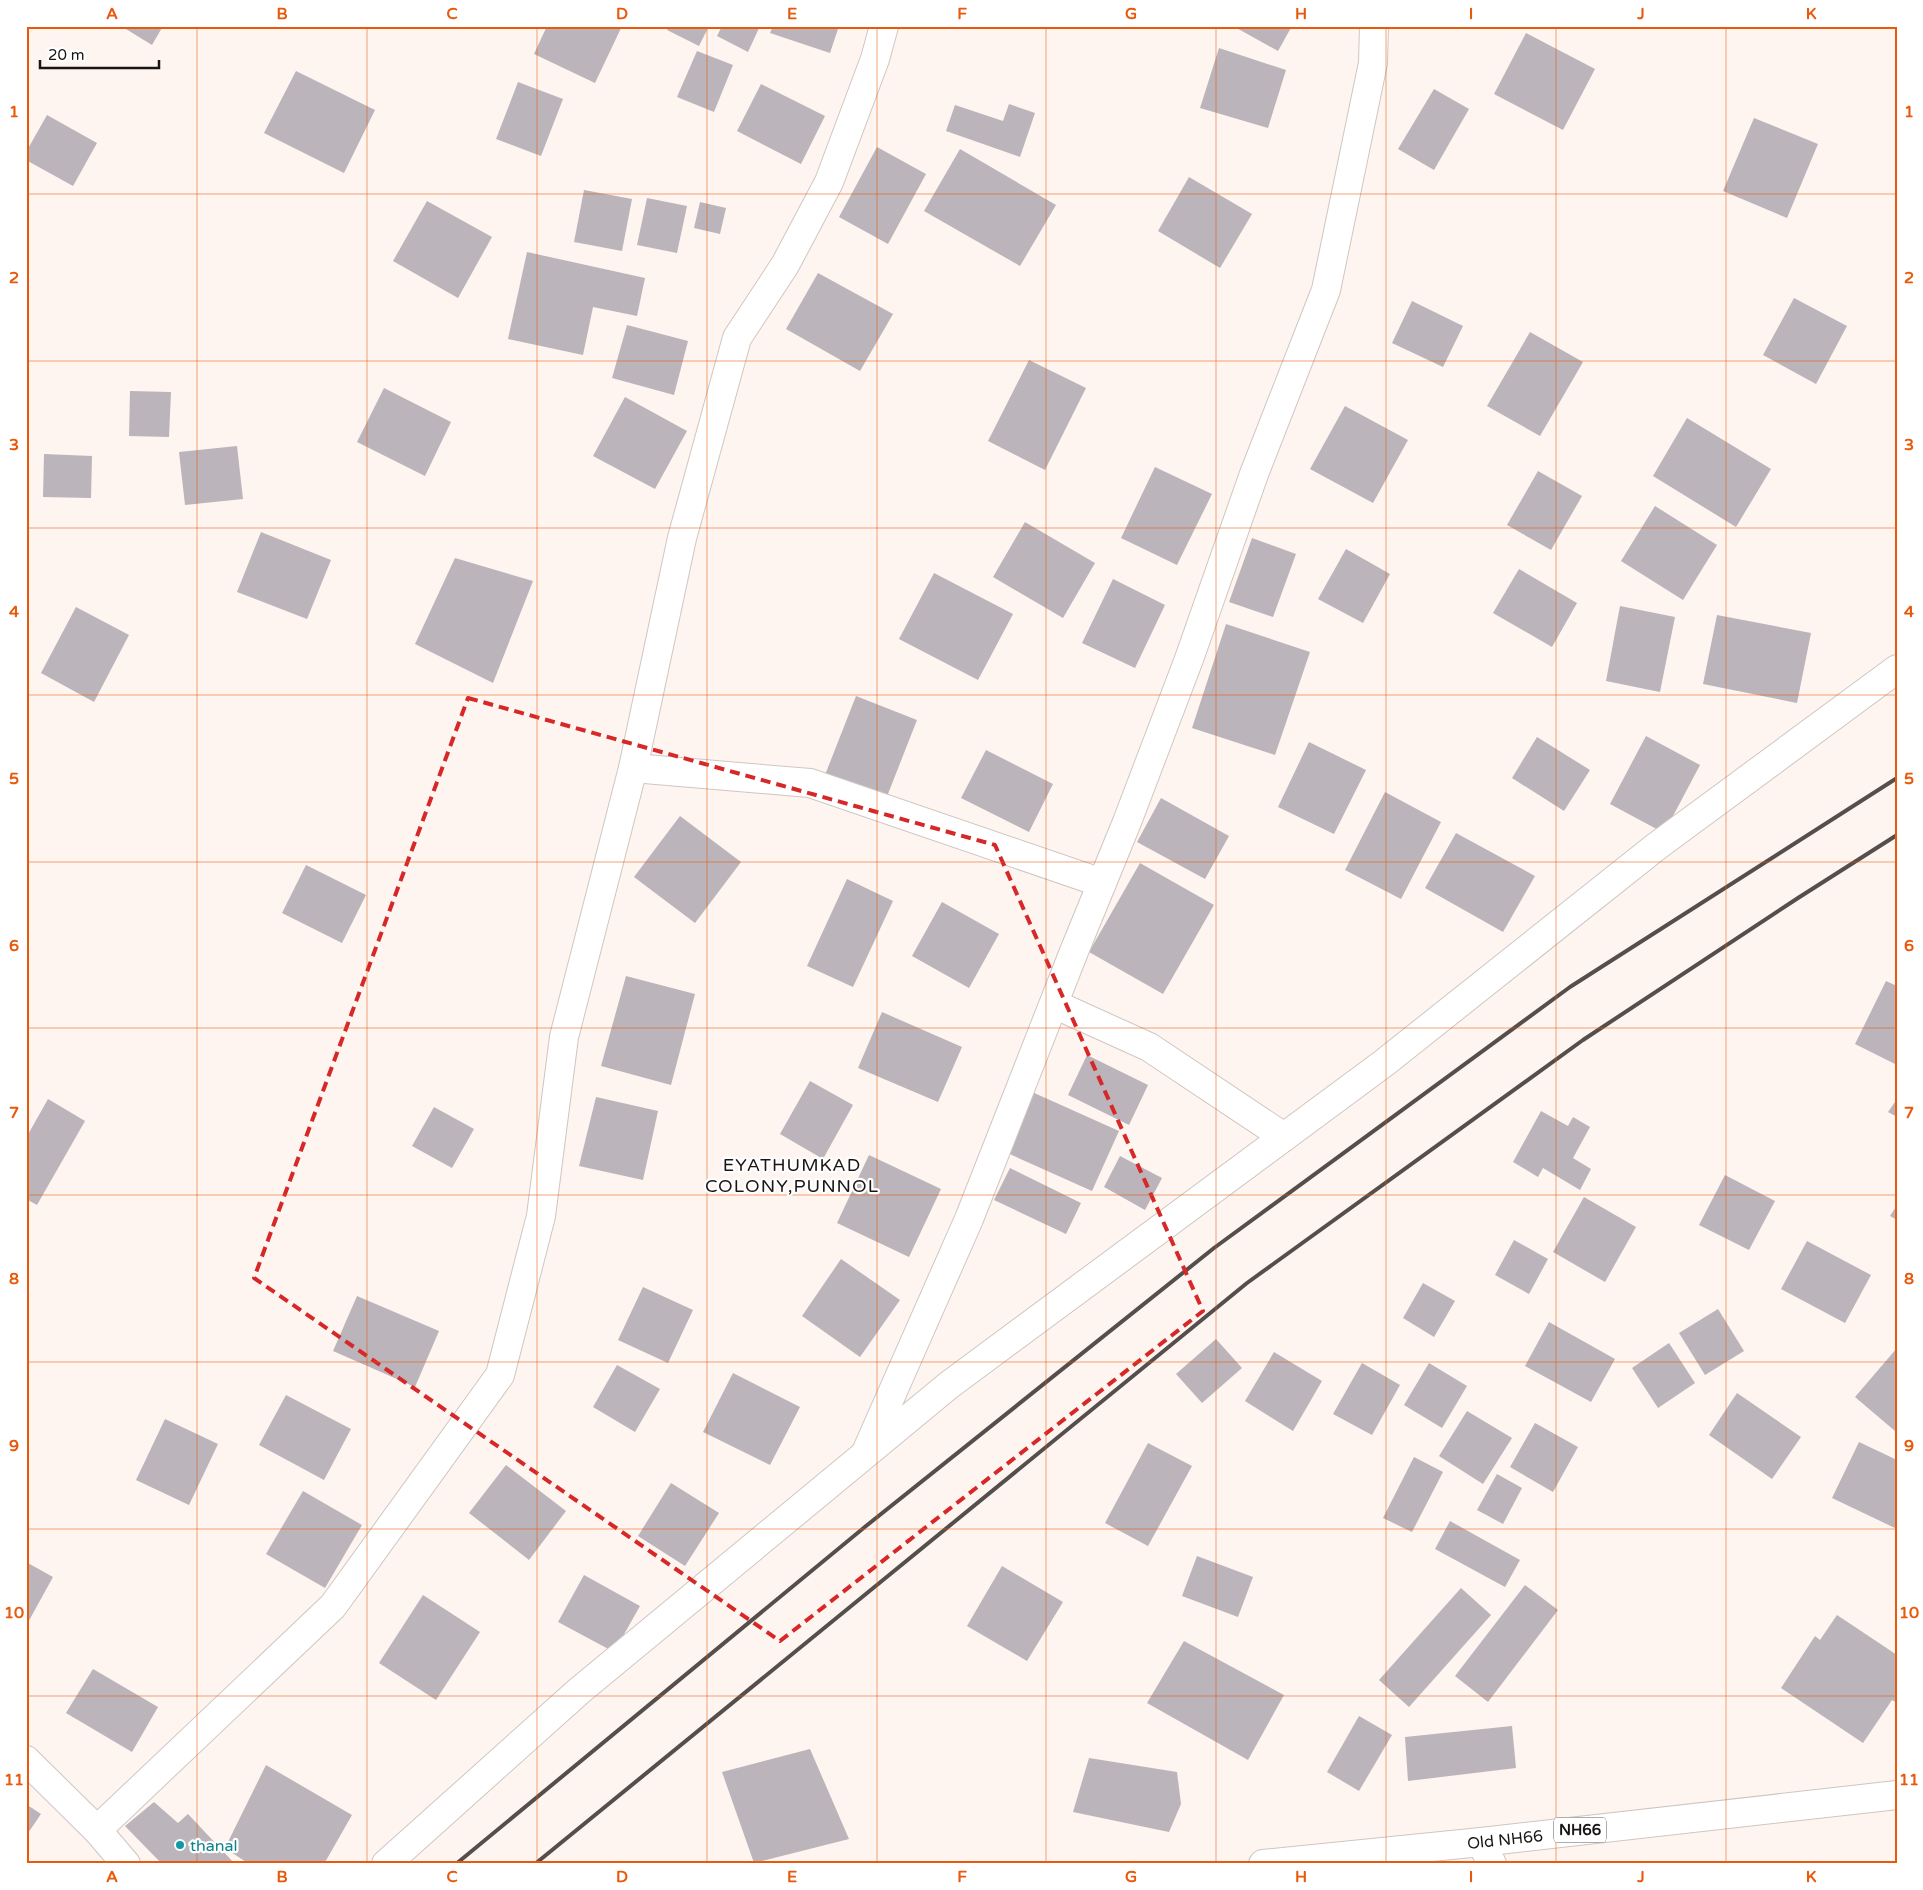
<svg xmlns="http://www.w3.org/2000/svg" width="1923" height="1890" font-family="'Varela Round',sans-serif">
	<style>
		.building { fill: #bbb4ba }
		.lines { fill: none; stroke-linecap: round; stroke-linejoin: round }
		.minor-casing { stroke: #cfc6c2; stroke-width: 30 }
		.major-casing { stroke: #cfc6c2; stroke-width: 30 }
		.minor { stroke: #fff; stroke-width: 28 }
		.major { stroke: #fff; stroke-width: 28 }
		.rail { stroke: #544f4d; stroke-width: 4 }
		.marked { fill: none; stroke: #d62828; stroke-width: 4; stroke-dasharray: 10 6; stroke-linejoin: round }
		.grid { fill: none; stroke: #e8590c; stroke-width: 1; stroke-opacity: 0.55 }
		.culture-dot { fill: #0f9aa8; stroke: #fff; stroke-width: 2 }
		.labels { text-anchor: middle; stroke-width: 4.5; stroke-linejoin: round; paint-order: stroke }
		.shield { fill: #fff; stroke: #5d5b5a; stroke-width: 1 }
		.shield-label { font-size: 15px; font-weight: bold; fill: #181514 }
		.street-label { font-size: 16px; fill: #181514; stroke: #fff }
		.culture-label { font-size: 16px; fill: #0d838f; stroke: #fff; text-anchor: start }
		.neighbourhood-label { font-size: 18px; letter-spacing: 1px; fill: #181514; stroke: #fff }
		.neatline { fill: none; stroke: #e8590c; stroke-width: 2 }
		.grid-label { font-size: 16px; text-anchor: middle; font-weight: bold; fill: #e8590c }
	</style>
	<rect width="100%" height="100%" fill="#fef5f0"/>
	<!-- building -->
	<g class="building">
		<polygon points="121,26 163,26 152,45"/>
		<polygon points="547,26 622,26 595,83 534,54"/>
		<polygon points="669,26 709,26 699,46 667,30"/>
		<polygon points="722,26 760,26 748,52 717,36"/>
		<polygon points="773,26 839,26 830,53 770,33"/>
		<polygon points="1233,26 1292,26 1278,51"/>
		<polygon points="1526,33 1595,69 1563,130 1494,94"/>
		<polygon points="1219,48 1286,70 1268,128 1200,108"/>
		<polygon points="697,51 733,65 714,112 677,97"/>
		<polygon points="296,71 375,110 344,173 264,133"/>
		<polygon points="518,82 563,99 541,156 496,139"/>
		<polygon points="761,84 825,116 801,164 737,131"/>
		<polygon points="1434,89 1469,109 1434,170 1398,149"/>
		<polygon points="1009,104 1035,113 1020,157 946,131 955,105 1003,121"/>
		<polygon points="47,115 97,143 73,186 26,160 26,152"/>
		<polygon points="1754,118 1818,144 1787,218 1723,191"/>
		<polygon points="877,147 926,174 888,244 839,217"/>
		<polygon points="960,149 1056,205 1020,266 924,211"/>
		<polygon points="1189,177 1252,214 1220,268 1158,231"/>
		<polygon points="584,190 632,199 622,251 574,242"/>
		<polygon points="647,198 687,206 677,253 637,245"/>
		<polygon points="427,201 492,237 458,298 393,261"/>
		<polygon points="700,202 726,208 720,234 694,228"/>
		<polygon points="527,252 645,278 637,316 593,307 583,355 508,339"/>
		<polygon points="818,273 893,314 860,371 786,329"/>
		<polygon points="1794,298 1847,326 1816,384 1763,355"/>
		<polygon points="1412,301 1463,326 1443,367 1392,343"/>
		<polygon points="627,325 688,341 674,395 612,378"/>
		<polygon points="1530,332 1583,362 1540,436 1487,406"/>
		<polygon points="1029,360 1086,388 1045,470 988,441"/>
		<polygon points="384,388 451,422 425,476 357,442"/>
		<polygon points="130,391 171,392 169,437 129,436"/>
		<polygon points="625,397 687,431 655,489 593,456"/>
		<polygon points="1345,406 1408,440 1373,503 1310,469"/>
		<polygon points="1687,418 1771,469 1736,527 1653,476"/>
		<polygon points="237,446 243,499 185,505 179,452"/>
		<polygon points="44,454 92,456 91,498 43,497"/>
		<polygon points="1155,467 1212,494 1177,565 1121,538"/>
		<polygon points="1538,471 1582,496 1551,550 1507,525"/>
		<polygon points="1655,506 1717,545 1683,600 1621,561"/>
		<polygon points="1025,522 1095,563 1063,618 993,577"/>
		<polygon points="261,532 331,560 307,619 237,592"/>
		<polygon points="1252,538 1296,554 1273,617 1229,602"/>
		<polygon points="1346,549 1390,574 1363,623 1318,599"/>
		<polygon points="455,558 533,581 493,683 415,644"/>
		<polygon points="1519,569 1577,603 1552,647 1493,613"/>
		<polygon points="934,573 1013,614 978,680 899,639"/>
		<polygon points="1113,579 1165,605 1135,668 1082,643"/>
		<polygon points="1620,606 1675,617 1660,692 1606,681"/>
		<polygon points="76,607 129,635 94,702 41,673"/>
		<polygon points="1717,615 1811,633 1797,703 1703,684"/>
		<polygon points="1226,624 1310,652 1275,755 1192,728"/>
		<polygon points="856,696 917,720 886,799 825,775"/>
		<polygon points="1646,736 1700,765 1664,833 1610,804"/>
		<polygon points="1537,737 1590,770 1564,811 1512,778"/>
		<polygon points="1309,742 1366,770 1334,834 1278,807"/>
		<polygon points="986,750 1053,784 1029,832 961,798"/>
		<polygon points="1385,792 1441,822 1401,899 1345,870"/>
		<polygon points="1161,798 1229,836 1205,879 1137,842"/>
		<polygon points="680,816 741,862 695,923 634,877"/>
		<polygon points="1456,833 1535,876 1503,932 1425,888"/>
		<polygon points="1140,863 1214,905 1163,994 1089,952"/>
		<polygon points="306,865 366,895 342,943 282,913"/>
		<polygon points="847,879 893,901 853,987 807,966"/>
		<polygon points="942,902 999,934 969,988 912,956"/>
		<polygon points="626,976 695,994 671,1085 601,1066"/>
		<polygon points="1886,981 1897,986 1897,1065 1855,1044"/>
		<polygon points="882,1012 962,1047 938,1102 858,1068"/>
		<polygon points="1087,1055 1148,1085 1129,1125 1068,1095"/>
		<polygon points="810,1081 853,1105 823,1159 780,1134"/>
		<polygon points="1032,1092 1119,1131 1092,1191 1005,1152"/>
		<polygon points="596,1097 658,1111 643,1180 579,1166"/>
		<polygon points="48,1099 85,1121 37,1205 26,1199 26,1138"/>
		<polygon points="1897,1099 1897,1117 1888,1112"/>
		<polygon points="434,1107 474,1129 452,1168 412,1146"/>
		<polygon points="1541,1111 1568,1126 1573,1117 1590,1127 1573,1158 1591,1169 1580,1190 1543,1168 1538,1177 1513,1162"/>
		<polygon points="869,1155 941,1189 909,1257 837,1223"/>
		<polygon points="1120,1156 1162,1178 1145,1210 1104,1187"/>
		<polygon points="1010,1168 1081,1203 1066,1234 994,1200"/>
		<polygon points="1725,1175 1775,1201 1749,1250 1699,1225"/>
		<polygon points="1584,1197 1636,1227 1605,1282 1553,1252"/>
		<polygon points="1897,1205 1897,1220 1890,1216"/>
		<polygon points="1514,1240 1548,1259 1529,1294 1495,1275"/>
		<polygon points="1807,1241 1871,1275 1845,1323 1781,1289"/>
		<polygon points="841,1259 900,1300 860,1357 802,1316"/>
		<polygon points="1423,1283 1455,1301 1434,1337 1403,1318"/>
		<polygon points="643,1287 693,1310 668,1363 618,1340"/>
		<polygon points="357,1296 439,1331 415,1387 333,1351"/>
		<polygon points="1718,1309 1744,1351 1705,1375 1679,1333"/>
		<polygon points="1549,1322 1615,1359 1591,1402 1525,1366"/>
		<polygon points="1216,1339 1242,1368 1202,1403 1176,1374"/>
		<polygon points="1669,1343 1695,1383 1658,1408 1632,1368"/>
		<polygon points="1897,1348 1897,1429 1895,1431 1855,1397"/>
		<polygon points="1274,1352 1322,1381 1293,1431 1245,1401"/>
		<polygon points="1362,1363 1400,1385 1372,1435 1333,1414"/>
		<polygon points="1429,1363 1467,1386 1442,1428 1404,1405"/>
		<polygon points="617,1365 660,1389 635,1432 593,1407"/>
		<polygon points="733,1373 800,1407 770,1465 703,1432"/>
		<polygon points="1737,1393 1801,1437 1772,1479 1709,1435"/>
		<polygon points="286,1395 351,1429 324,1480 259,1445"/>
		<polygon points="1467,1411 1512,1438 1483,1484 1439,1456"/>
		<polygon points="165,1419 218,1444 189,1505 136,1480"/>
		<polygon points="1535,1423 1578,1447 1553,1492 1510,1467"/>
		<polygon points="1859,1442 1897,1460 1897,1529 1832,1498"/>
		<polygon points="1148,1443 1192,1466 1148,1546 1105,1523"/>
		<polygon points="1414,1457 1443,1472 1412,1532 1383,1518"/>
		<polygon points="506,1465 566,1511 529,1560 469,1513"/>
		<polygon points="1497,1474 1522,1488 1503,1524 1477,1510"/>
		<polygon points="671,1483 719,1513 685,1566 638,1536"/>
		<polygon points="303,1491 362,1525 325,1588 266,1554"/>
		<polygon points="1450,1521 1520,1560 1505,1587 1435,1549"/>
		<polygon points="1197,1556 1253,1577 1238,1617 1182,1596"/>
		<polygon points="26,1562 53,1577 26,1626"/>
		<polygon points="1002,1566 1063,1602 1027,1661 967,1626"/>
		<polygon points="584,1575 640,1606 614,1652 558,1622"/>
		<polygon points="1525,1585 1558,1610 1488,1702 1455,1676"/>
		<polygon points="1461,1588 1491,1615 1409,1707 1379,1680"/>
		<polygon points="423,1595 480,1632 436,1700 379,1663"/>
		<polygon points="1837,1615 1897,1655 1897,1703 1892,1700 1863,1743 1781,1688 1815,1636 1820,1640"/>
		<polygon points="1184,1641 1284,1695 1248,1760 1147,1703"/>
		<polygon points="93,1669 158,1707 132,1752 66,1713"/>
		<polygon points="1359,1716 1392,1735 1359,1791 1327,1772"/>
		<polygon points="1512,1726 1516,1768 1408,1781 1405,1737"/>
		<polygon points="810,1749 849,1839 754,1863 722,1772"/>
		<polygon points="1089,1758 1177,1772 1181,1804 1169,1832 1073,1812"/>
		<polygon points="266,1765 352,1815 324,1864 249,1864 225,1848"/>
		<polygon points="154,1802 178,1823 188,1814 235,1864 162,1864 125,1826"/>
		<polygon points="26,1804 41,1814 26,1836"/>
	</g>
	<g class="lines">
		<defs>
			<g id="minor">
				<polyline points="633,768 810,783 1102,883"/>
				<polyline points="1054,1004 1149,1047 1284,1137"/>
				<polyline points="867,1450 969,1219 1075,949 1127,822 1189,659 1254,474 1326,290 1373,63 1374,26"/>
				<polyline points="26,1760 97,1830"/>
				<polyline points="1481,1842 1492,1864"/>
				<polyline points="126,1864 97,1830 333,1606 500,1375 541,1216 564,1037 633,768 682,538 737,338 785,265 829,182 875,59 884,26"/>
				<polyline points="386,1864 579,1691 949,1385 1384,1063 1657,846 1897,669"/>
			</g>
			<polyline id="major" points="1263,1864 1481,1842 1897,1795"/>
		</defs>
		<!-- minor casing -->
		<use href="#minor" class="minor-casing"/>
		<!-- major casing -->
		<use href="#major" class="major-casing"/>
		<!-- minor -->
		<use href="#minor" class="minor"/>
		<!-- major -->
		<use href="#major" class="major"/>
		<!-- rail -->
		<g class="rail">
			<polyline points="456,1864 866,1526 1214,1248 1570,987 1897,778"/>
			<polyline points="535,1864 1247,1283 1583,1040 1798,898 1897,835"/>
		</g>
	</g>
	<!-- marked area -->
	<path class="marked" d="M468,698L995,845L1203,1311L780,1641L254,1278Z"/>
	<!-- grid -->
	<path class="grid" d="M197,26V1864M367,26V1864M537,26V1864M707,26V1864M877,26V1864M1046,26V1864M1216,26V1864M1386,26V1864M1556,26V1864M1726,26V1864M26,194H1897M26,361H1897M26,528H1897M26,695H1897M26,862H1897M26,1028H1897M26,1195H1897M26,1362H1897M26,1529H1897M26,1696H1897"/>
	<!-- markers -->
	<circle class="culture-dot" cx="180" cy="1845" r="5"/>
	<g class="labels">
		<!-- shield labels -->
		<rect class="shield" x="1554" y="1817.5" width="52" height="25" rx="4"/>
		<g class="shield-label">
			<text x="1580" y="1835">NH66</text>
		</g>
		<!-- street labels -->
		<g class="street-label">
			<text transform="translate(1505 1839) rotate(-6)" y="6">Old NH66</text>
		</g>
		<!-- culture labels -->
		<g class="culture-label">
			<text x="190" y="1851">thanal</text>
		</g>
		<!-- neighbourhood labels -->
		<g class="neighbourhood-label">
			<text x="792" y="1171">EYATHUMKAD<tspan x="792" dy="21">COLONY,PUNNOL</tspan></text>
		</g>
	</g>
	<!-- border -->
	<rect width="1923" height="1890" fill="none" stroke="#ffffff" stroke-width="55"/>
	<!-- scale -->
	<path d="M40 60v8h119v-8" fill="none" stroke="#181514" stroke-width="2.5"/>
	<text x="48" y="60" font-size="15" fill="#181514" stroke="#ffffff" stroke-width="4" paint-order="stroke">20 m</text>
	<rect x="28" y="28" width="1868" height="1834" class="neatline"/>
	<g class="grid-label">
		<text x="112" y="19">A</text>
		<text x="282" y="19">B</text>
		<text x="452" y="19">C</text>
		<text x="622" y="19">D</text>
		<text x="792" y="19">E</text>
		<text x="962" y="19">F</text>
		<text x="1131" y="19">G</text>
		<text x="1301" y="19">H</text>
		<text x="1471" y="19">I</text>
		<text x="1641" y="19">J</text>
		<text x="1811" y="19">K</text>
		<text x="14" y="117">1</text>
		<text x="1909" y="117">1</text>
		<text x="14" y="283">2</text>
		<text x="1909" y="283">2</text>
		<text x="14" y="450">3</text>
		<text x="1909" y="450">3</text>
		<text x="14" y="617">4</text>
		<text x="1909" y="617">4</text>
		<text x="14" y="784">5</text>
		<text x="1909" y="784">5</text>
		<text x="14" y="951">6</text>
		<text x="1909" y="951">6</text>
		<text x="14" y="1118">7</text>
		<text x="1909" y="1118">7</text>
		<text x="14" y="1284">8</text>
		<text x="1909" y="1284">8</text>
		<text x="14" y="1451">9</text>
		<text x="1909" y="1451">9</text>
		<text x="14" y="1618">10</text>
		<text x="1909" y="1618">10</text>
		<text x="14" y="1785">11</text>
		<text x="1909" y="1785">11</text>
		<text x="112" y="1882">A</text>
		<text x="282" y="1882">B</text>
		<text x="452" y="1882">C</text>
		<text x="622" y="1882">D</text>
		<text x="792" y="1882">E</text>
		<text x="962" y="1882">F</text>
		<text x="1131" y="1882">G</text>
		<text x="1301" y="1882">H</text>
		<text x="1471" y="1882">I</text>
		<text x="1641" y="1882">J</text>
		<text x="1811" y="1882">K</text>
	</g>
</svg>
